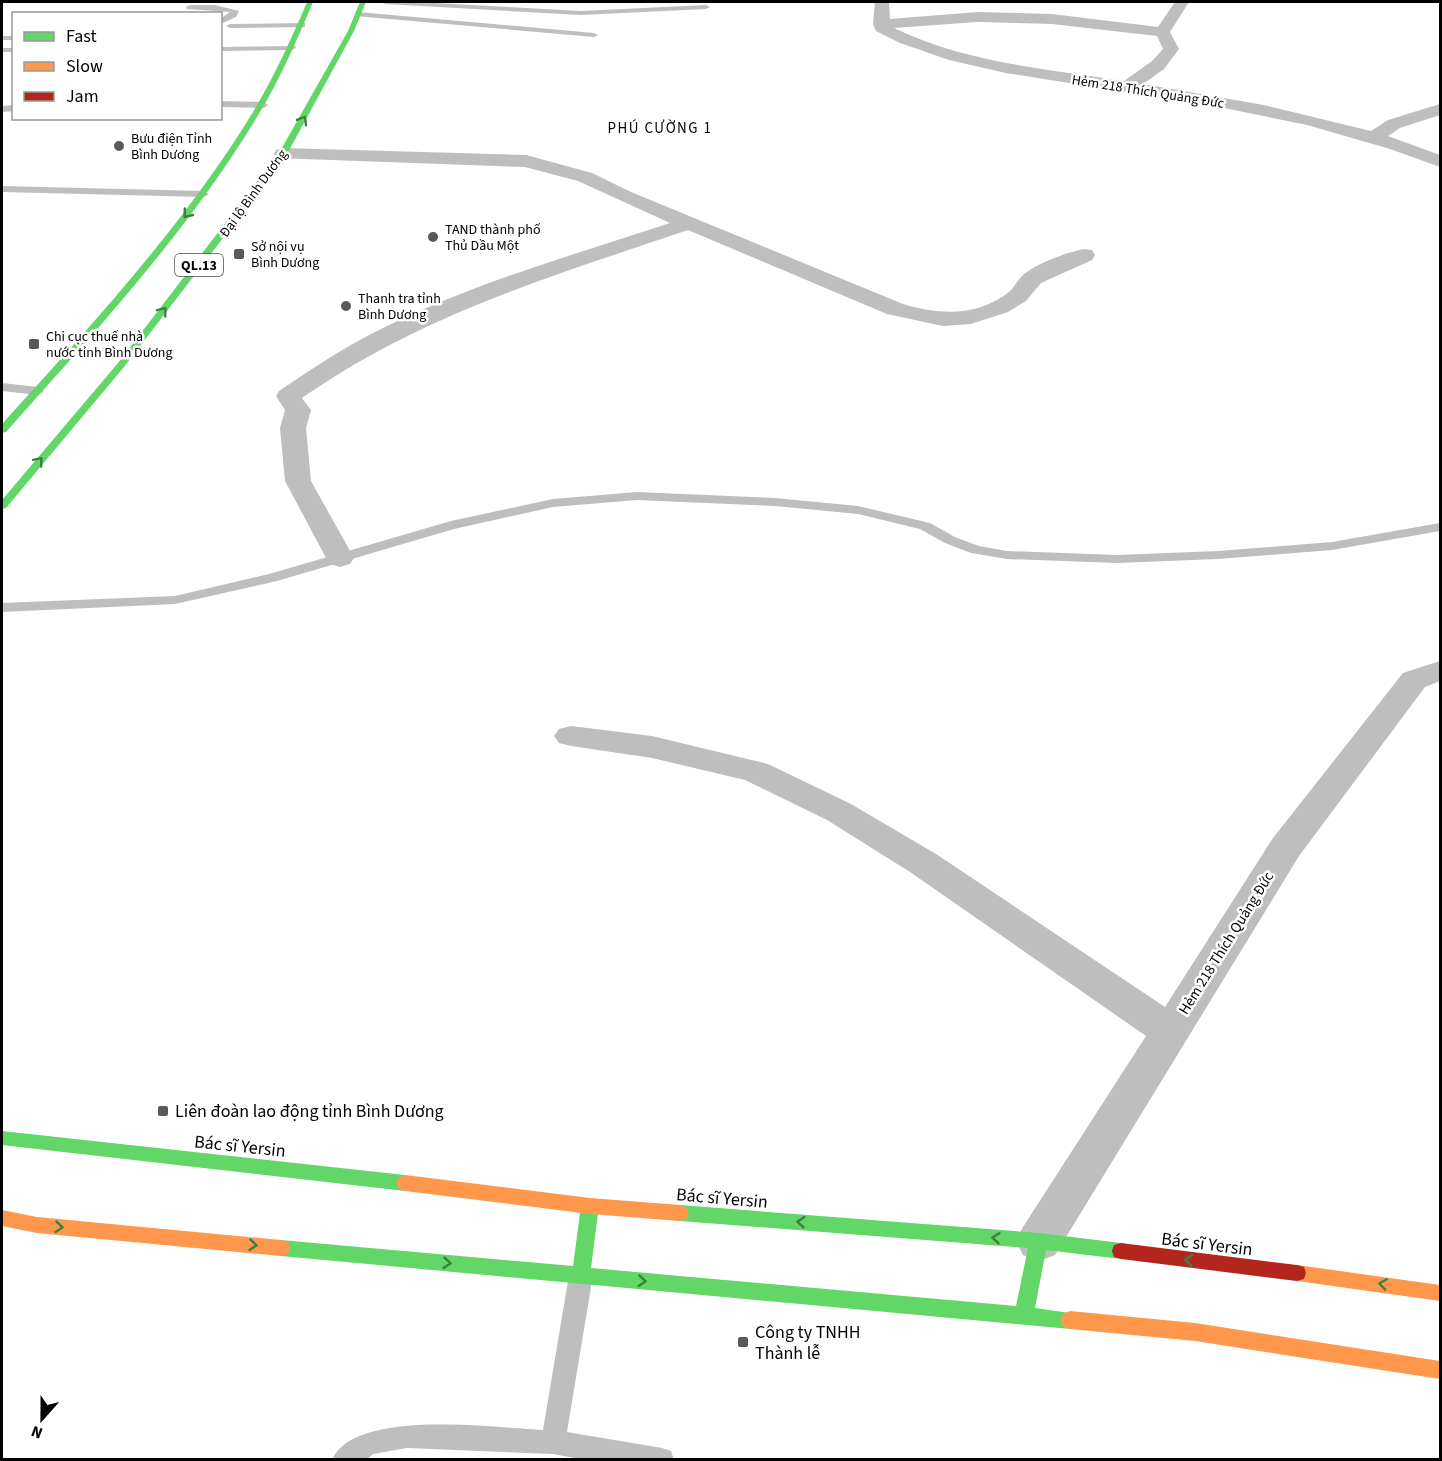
<svg xmlns="http://www.w3.org/2000/svg" width="1442" height="1461" font-family="'Source Sans 3',sans-serif">
	<style>
		.lines { fill: none; stroke-linecap: round; stroke-linejoin: round }
		.lane { fill: #bebebe; fill-rule: evenodd }
		.street { fill: #bebebe; fill-rule: evenodd }
		.fast { fill: #63d668; fill-rule: evenodd }
		.slow { fill: #ff974d; fill-rule: evenodd }
		.jam { fill: #b3261e; fill-rule: evenodd }
		.oneway { stroke: #3b803e }
		.poi-dot { fill: #595959; stroke: #fff; stroke-width: 2 }
		.labels { text-anchor: middle; stroke-width: 5; stroke-linejoin: round; paint-order: stroke }
		.far-street-label { font-size: 14px; fill: #000; stroke: #fff }
		.far-poi-label { font-size: 14px; fill: #000; stroke: #fff; text-anchor: start }
		.shield { fill: #fff; stroke: #4c4c4c; stroke-width: 1.5 }
		.shield-label { font-size: 14px; font-weight: bold; fill: #000 }
		.far-quarter-label { font-size: 15px; letter-spacing: 1.5px; fill: #000; stroke: #fff }
		.street-label { font-size: 15px; fill: #000; stroke: #fff }
		.near-poi-label { font-size: 18px; fill: #000; stroke: #fff; text-anchor: start }
		.near-street-label { font-size: 18px; fill: #000; stroke: #fff }
	</style>
	<rect width="100%" height="100%" fill="#fff"/>
	<g class="lines">
		<!-- lane -->
		<g class="lane">
			<polygon points="381,2 417,2 581,11 706,5 710,7 706,9 581,15 385,4"/>
			<polygon points="190,5 215,5 239,11 236,17 223,23 220,23 220,19 230,12 187,9 186,7"/>
			<polygon points="358,12 594,33 598,35 594,37 355,16 355,12"/>
			<polygon points="302,23 305,23 305,27 230,28 226,26 230,24"/>
			<rect x="2" y="36" width="12" height="4"/>
			<polygon points="295,46 296,48 292,50 220,51 220,47"/>
			<rect x="2" y="48" width="12" height="4"/>
			<polygon points="220,101 264,102 268,105 264,108 220,107"/>
			<polygon points="14,105 14,111 2,112 2,106"/>
			<polygon points="2,186 204,191 209,194 204,197 2,192"/>
			<polygon points="2,383 38,387 44,391 38,395 2,391"/>
			<polygon points="637,492 775,498 858,506 930,523 955,537 979,546 1007,551 1117,555 1218,551 1332,542 1440,523 1440,531 1332,550 1218,559 1117,563 1007,559 971,553 945,543 920,529 858,514 775,506 637,500 553,507 454,529 277,581 175,604 2,612 2,603 175,596 269,574 451,521 553,499"/>
			<path d="M581,1265L589,1268L593,1275L567,1432L662,1448L671,1451L674,1460H586L553,1454L407,1448L373,1454L366,1460H332C354,1408 495,1428 543,1430L569,1275L573,1268Z"/>
		</g>
		<!-- street -->
		<g class="street">
			<path d="M875,2H889L890,19L977,12L1052,14L1158,27L1175,2H1189L1170,32L1179,49L1164,69L1143,84L1264,105L1371,131L1388,120L1440,104V115L1400,128L1388,136L1440,155V167L1390,149L1307,125L1219,107L1006,73L949,60L900,43L876,31L873,24ZM977,22L1052,24L1157,36L1163,49L1152,61L1124,81C1047,69 966,63 894,28Z"/>
			<path d="M283,148L526,155L592,173L631,192L903,304C940,315 977,317 1009,292C1015,287 1018,279 1024,274C1040,262 1065,253 1084,249L1092,250L1095,255L1092,260L1041,283L1026,301L1008,312L971,324L943,326L887,314L688,230C550,277 423,314 302,398L311,410L306,428L311,481L354,558L350,564L340,567L330,564L326,558L285,481L280,428L285,410L276,396L279,391C310,370 340,350 373,333C467,285 570,256 670,223L578,181L525,167L276,158L274,154L276,150Z"/>
			<polygon points="1440,661 1440,681 1425,687 1299,856 1055,1255 1039,1261 1023,1255 1016,1241 1023,1227 1146,1036 910,872 827,820 745,780 652,758 571,746 559,743 554,736 559,729 571,726 652,736 768,764 851,804 936,854 1165,1007 1273,838 1403,673"/>
		</g>
		<!-- fast -->
		<g class="fast">
			<path d="M307,2H313C297,40 281,77 260,112C191,228 95,332 6,432L2,433V424C89,328 185,224 253,112C274,77 291,40 307,2Z"/>
			<polygon points="360,2 366,2 354,31 286,156 124,367 6,508 2,509 2,500 118,363 279,153 348,31"/>
			<polygon points="2,1131 405,1175 411,1178 414,1183 411,1188 405,1191 2,1145"/>
			<polygon points="590,1198 596,1201 599,1206 591,1268 1016,1306 1028,1248 680,1221 674,1219 671,1213 674,1207 680,1205 1039,1233 1121,1243 1128,1245 1130,1251 1128,1257 1121,1259 1046,1250 1035,1308 1077,1314 1080,1320 1077,1326 1070,1329 281,1256 274,1254 272,1248 274,1242 281,1240 573,1266 581,1206 584,1201"/>
		</g>
		<!-- slow -->
		<g class="slow">
			<polygon points="405,1175 590,1198 680,1205 686,1207 689,1213 686,1219 680,1221 590,1214 405,1191 399,1188 396,1183 399,1178"/>
			<polygon points="2,1210 37,1217 281,1240 288,1242 290,1248 288,1254 281,1256 37,1233 2,1226"/>
			<polygon points="1297,1265 1440,1285 1440,1301 1297,1281 1290,1279 1288,1273 1290,1267"/>
			<polygon points="1070,1311 1195,1323 1440,1361 1440,1379 1195,1341 1070,1329 1063,1326 1060,1320 1063,1314"/>
		</g>
		<!-- jam -->
		<polygon class="jam" points="1121,1243 1297,1265 1304,1267 1306,1273 1304,1279 1297,1281 1121,1259 1114,1257 1112,1251 1114,1245"/>
	</g>
	<!-- one-way arrows -->
	<defs><path id="oneway-chevron" d="M-2-3.5L2.5 0L-2 3.5" fill="none" stroke-width="1.6" stroke-linecap="round" stroke-linejoin="round" transform="scale(1.5)"/></defs>
	<g class="oneway">
		<use href="#oneway-chevron" transform="translate(303 120) rotate(-60)"/>
		<use href="#oneway-chevron" transform="translate(187 214) rotate(129)"/>
		<use href="#oneway-chevron" transform="translate(163 311) rotate(-52)"/>
		<use href="#oneway-chevron" transform="translate(39 461) rotate(-50)"/>
		<use href="#oneway-chevron" transform="translate(801 1222) rotate(-175)"/>
		<use href="#oneway-chevron" transform="translate(59 1227) rotate(5)"/>
		<use href="#oneway-chevron" transform="translate(996 1238) rotate(-175)"/>
		<use href="#oneway-chevron" transform="translate(253 1245) rotate(5)"/>
		<use href="#oneway-chevron" transform="translate(1189 1260) rotate(-173)"/>
		<use href="#oneway-chevron" transform="translate(447 1263) rotate(5)"/>
		<use href="#oneway-chevron" transform="translate(642 1281) rotate(5)"/>
		<use href="#oneway-chevron" transform="translate(1383 1284) rotate(-172)"/>
	</g>
	<!-- markers -->
	<g class="poi-dot">
		<circle cx="119" cy="146" r="6"/>
		<circle cx="433" cy="237" r="6"/>
		<rect x="233" y="248" width="12" height="12" rx="3"/>
		<circle cx="346" cy="306" r="6"/>
		<rect x="28" y="338" width="12" height="12" rx="3"/>
		<rect x="157" y="1105" width="12" height="12" rx="3"/>
		<rect x="737" y="1336" width="12" height="12" rx="3"/>
	</g>
	<g class="labels">
		<!-- far-street labels -->
		<g class="far-street-label">
			<text transform="translate(1148 91) rotate(9)" y="5">Hẻm 218 Thích Quảng Đức</text>
			<text transform="translate(253 193) rotate(-54)" y="5">Đại lộ Bình Dương</text>
		</g>
		<!-- far-poi labels -->
		<g class="far-poi-label">
			<text x="131" y="143">Bưu điện Tỉnh<tspan x="131" dy="16">Bình Dương</tspan></text>
			<text x="445" y="234">TAND thành phố<tspan x="445" dy="16">Thủ Dầu Một</tspan></text>
			<text x="251" y="251">Sở nội vụ<tspan x="251" dy="16">Bình Dương</tspan></text>
			<text x="358" y="303">Thanh tra tỉnh<tspan x="358" dy="16">Bình Dương</tspan></text>
			<text x="46" y="341">Chi cục thuế nhà<tspan x="46" dy="16">nước tỉnh Bình Dương</tspan></text>
		</g>
		<!-- shield labels -->
		<rect class="shield" x="175" y="254" width="48" height="22" rx="4.5"/>
		<g class="shield-label">
			<text x="199" y="270">QL.13</text>
		</g>
		<!-- far-quarter labels -->
		<g class="far-quarter-label">
			<text x="660" y="133">PHÚ CƯỜNG 1</text>
		</g>
		<!-- street labels -->
		<g class="street-label">
			<text transform="translate(1226 943) rotate(-58)" y="5">Hẻm 218 Thích Quảng Đức</text>
		</g>
		<!-- near-poi labels -->
		<g class="near-poi-label">
			<text x="175" y="1117">Liên đoàn lao động tỉnh Bình Dương</text>
			<text x="755" y="1338">Công ty TNHH<tspan x="755" dy="21">Thành lễ</tspan></text>
		</g>
		<!-- near-street labels -->
		<g class="near-street-label">
			<text transform="translate(240 1146) rotate(6)" y="6">Bác sĩ Yersin</text>
			<text transform="translate(722 1198) rotate(5)" y="6">Bác sĩ Yersin</text>
			<text transform="translate(1207 1244) rotate(7)" y="6">Bác sĩ Yersin</text>
		</g>
	</g>
	<!-- border -->
	<rect width="1442" height="1461" fill="none" stroke="#000000" stroke-width="6"/>
	<!-- legend -->
	<rect x="12" y="12" width="210" height="108" fill="#ffffff" stroke="#999999" stroke-width="1.5"/>
	<rect x="24" y="32" width="30" height="9" fill="#63d668" stroke="#999999" stroke-width="1.5"/>
	<text x="66" y="42" font-size="18" fill="#000000">Fast</text>
	<rect x="24" y="62" width="30" height="9" fill="#ff974d" stroke="#999999" stroke-width="1.5"/>
	<text x="66" y="72" font-size="18" fill="#000000">Slow</text>
	<rect x="24" y="92" width="30" height="9" fill="#b3261e" stroke="#999999" stroke-width="1.5"/>
	<text x="66" y="102" font-size="18" fill="#000000">Jam</text>
	<!-- north arrow -->
	<g transform="translate(42 1419) rotate(201)" stroke="#ffffff" stroke-width="4.5" paint-order="stroke">
	<path d="M0-4.5L10 22L0 15L-10 22Z" fill="#000000"/>
	<text y="-9" font-size="16" font-weight="bold" text-anchor="middle" fill="#000000">N</text>
	</g>
</svg>
